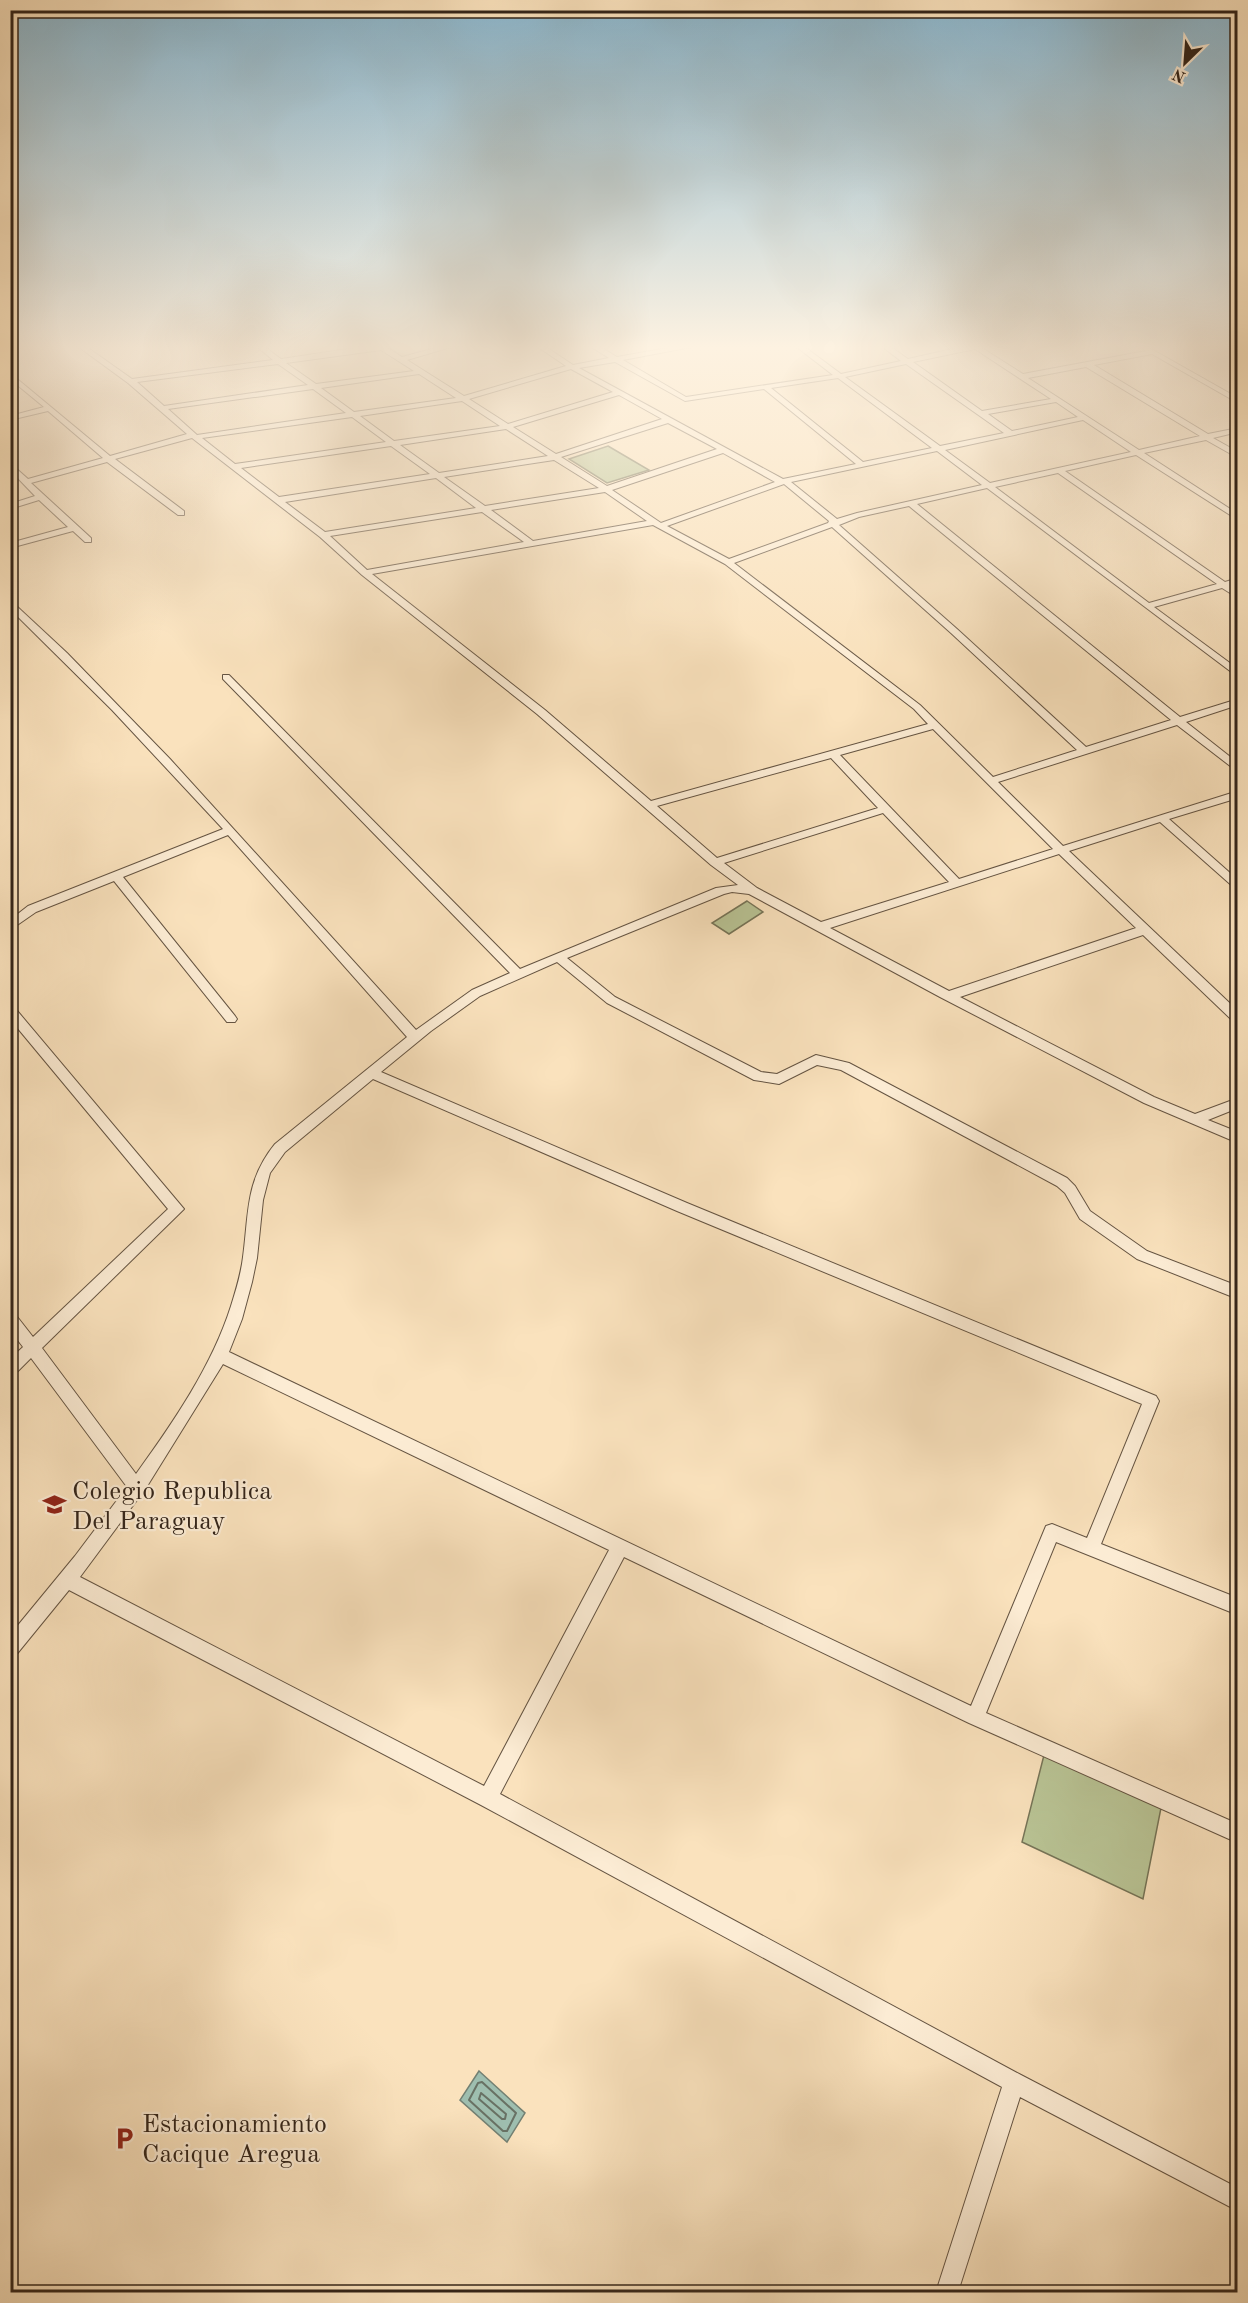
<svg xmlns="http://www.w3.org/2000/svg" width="1248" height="2303" font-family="'Old Standard TT',serif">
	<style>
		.green { fill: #b9c495; stroke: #767457; stroke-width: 1.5 }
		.water { fill: #9ebeaf; stroke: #738073; stroke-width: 1.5 }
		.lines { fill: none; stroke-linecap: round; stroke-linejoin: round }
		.shore { stroke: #687164; stroke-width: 2 }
		.street-casing { stroke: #655442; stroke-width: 2 }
		.street { fill: #fcecd4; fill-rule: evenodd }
		.labels { text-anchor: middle; stroke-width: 4.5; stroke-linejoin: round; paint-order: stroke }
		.near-poi-label { font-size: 26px; fill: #332419; stroke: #fcecd4; text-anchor: start }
	</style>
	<rect width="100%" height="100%" fill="#fae2bd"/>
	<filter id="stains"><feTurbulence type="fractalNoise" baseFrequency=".00333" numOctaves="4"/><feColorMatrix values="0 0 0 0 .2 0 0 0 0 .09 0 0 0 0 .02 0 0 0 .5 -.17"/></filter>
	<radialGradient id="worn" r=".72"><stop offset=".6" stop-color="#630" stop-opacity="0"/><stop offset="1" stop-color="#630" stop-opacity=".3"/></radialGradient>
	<!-- green -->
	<g class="green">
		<polygon points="608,446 649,470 607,483 569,459"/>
		<polygon points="747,901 763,912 729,934 712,923"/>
		<polygon points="1044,1755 1161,1808 1143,1899 1022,1842"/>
	</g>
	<!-- water -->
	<polygon class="water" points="479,2071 525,2113 507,2142 460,2100"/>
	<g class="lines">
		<!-- shore -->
		<g class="shore">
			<polygon points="482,2082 516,2113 507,2131 503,2131 469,2100 478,2083"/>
			<polygon points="481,2093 506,2114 505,2119 502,2119 479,2099"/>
		</g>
		<defs>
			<g id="street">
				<polygon points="26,345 25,346 10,350 10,346"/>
				<path d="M76,345H84L132,379L273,360L255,345H262L281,359L375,345H383L402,357L446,345H458L407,360L464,396L566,366L535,345H543L573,365L609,358L588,345H597L617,357L684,345H702L623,360L686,397L833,375L794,345H802L841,374L901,361L880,345H888L908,359L970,345H987L982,348L1023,374L1146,351L1143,348L1146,346L1238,398V403L1152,354L1094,365L1208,434L1238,428V432L1213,438L1238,452V458L1206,440L1144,453L1238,514V520L1136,455L1065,471L1225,582L1238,578V584L1231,586L1238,591V598L1222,588L1154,607L1238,669V677L987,488L917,504L1180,717L1238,699V705L1186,722L1238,763V772L1177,725L998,782L1063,846L1238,791V798L1169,819L1238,880V891L1160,822L1069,851L1238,1011V1023L1234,1022L1143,935L960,997L1154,1097L1195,1114L1238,1098V1108L1208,1120L1238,1132V1143L1144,1103L940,997L749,894L732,892L724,894L567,958L615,997L761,1072L777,1074L816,1055L849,1063L1067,1178L1075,1186L1090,1211L1147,1251L1238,1286V1299L1137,1259L1080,1219L1065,1193L1057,1186L841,1070L817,1065L779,1084L754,1080L607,1003L557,962L480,996L431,1031L381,1072L687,1203L1156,1396L1159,1401L1101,1544L1238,1598V1615L1056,1542L986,1713L1238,1824V1843L969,1723L624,1557L500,1794L1021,2075L1238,2188V2211L1020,2097L958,2292H936L1002,2087L481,1805L69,1590L16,1655L10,1658V1635L75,1556L127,1487L31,1358L15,1374L10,1376V1359L23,1347L10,1330V1312L15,1314L33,1337L168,1209L10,1019V1006L14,1007L184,1209L42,1348L136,1474C173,1423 212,1366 231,1306C236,1290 241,1274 243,1257C249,1213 245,1181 275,1144L407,1037L228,835L123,877L235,1016L237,1019L235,1022H227L114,881L36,912L10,930V920L28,906L223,829L112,710L10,609V600L67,653L170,759L416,1030L472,990L510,973L223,679V675H229L520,969L716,888L738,885L711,865L537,714L362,575L320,537L192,438L115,459L184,511V515H178L107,462L31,483L91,538V542H85L73,531L10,548V543L68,527L39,500L10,509V504L35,496L10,470V463L28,479L103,458L48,411L10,420V416L44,407L10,379V373L110,456L187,434L128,383ZM975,349L1051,399L982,411L913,362ZM381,350L414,371L316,384L286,363ZM615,362L685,401L764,389L856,464L783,479L579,368ZM278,364L308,385L164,406L137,382ZM906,364L1004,433L940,446L845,377ZM1086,367L1200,436L1139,450L1028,378ZM571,369L613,392L508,424L469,399ZM419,374L456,398L354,412L321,388ZM838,378L932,448L863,462L771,388ZM313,389L346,413L197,435L168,409ZM619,395L662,419L556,454L513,427ZM462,401L500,426L394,441L360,416ZM1056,402L1078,417L1012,431L988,414ZM352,417L386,442L235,464L202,438ZM1083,420L1131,452L990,483L945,450ZM668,423L717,449L607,486L561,457ZM506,429L548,456L439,473L400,445ZM391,446L430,474L279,497L241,468ZM937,451L982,485L857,513L837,519L791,482ZM723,453L775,482L661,523L612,490ZM554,460L599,488L485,506L444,477ZM1058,473L1217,584L1149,603L995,487ZM436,478L476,508L325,532L285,502ZM784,484L829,521L828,523L729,559L667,526ZM605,492L647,521L533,541L491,510ZM909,506L1171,720L1086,747L957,629L839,525L859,517ZM482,512L524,542L367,570L330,536ZM653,525L725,564L914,709L928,724L651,801L545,710L372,574ZM832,527L951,633L1077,750L993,777L920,705L734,563ZM933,729L1053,849L959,879L840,755ZM831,758L878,808L717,858L657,806ZM883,813L949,882L821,922L757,888L724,863ZM1059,854L1136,928L949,991L830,928ZM373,1079L677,1211L1142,1404L1087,1538L1052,1524L1046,1526L971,1706L229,1352L242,1319L252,1282L257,1258L263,1200L270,1173L285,1152ZM223,1364L609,1550L484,1786L80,1577L140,1496L144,1494L146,1488Z"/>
				<polygon points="1223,345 1232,345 1238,349 1238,354"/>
			</g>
		</defs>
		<!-- street casing -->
		<use href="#street" class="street-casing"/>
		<!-- street -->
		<use href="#street" class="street"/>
	</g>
	<!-- sky -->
	<linearGradient id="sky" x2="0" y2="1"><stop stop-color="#8ab8d1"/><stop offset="0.52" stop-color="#fdf2e1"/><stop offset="1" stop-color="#fdf2e1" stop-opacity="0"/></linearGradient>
	<rect width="1248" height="668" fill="url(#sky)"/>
	<!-- icons -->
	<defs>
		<symbol id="school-bare" viewBox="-9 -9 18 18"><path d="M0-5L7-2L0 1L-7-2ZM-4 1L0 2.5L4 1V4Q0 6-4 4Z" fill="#8f2418" stroke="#fcecd4" stroke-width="2.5" paint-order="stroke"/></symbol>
		<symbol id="parking-bare" viewBox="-9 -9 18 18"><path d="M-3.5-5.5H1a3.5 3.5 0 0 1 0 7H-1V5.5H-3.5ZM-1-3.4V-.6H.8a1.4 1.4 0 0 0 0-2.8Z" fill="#8f2418" stroke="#fcecd4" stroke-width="2.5" paint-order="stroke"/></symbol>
	</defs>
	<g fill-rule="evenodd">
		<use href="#school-bare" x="38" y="1488" width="33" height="33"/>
		<use href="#parking-bare" x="108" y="2122" width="33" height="33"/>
	</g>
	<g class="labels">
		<!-- near-poi labels -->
		<g class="near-poi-label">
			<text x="72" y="1499">Colegio Republica<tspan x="72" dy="30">Del Paraguay</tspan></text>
			<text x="142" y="2132">Estacionamiento<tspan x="142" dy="30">Cacique Aregua</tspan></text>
		</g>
	</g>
	<!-- margin -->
	<rect width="1248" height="2303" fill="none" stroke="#fae2bd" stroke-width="36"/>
	<rect x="12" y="12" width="1224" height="2279" fill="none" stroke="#332419" stroke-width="3"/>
	<rect x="18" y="18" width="1212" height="2267" fill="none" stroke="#332419" stroke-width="1.5"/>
	<!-- north arrow -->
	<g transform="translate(1185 63) rotate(205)" stroke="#fcecd4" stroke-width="4.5" paint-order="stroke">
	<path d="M0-4.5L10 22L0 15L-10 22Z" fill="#332419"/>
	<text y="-9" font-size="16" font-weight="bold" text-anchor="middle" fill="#332419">N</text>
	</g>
	<rect width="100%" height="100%" filter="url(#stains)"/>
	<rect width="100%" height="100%" fill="url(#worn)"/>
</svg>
